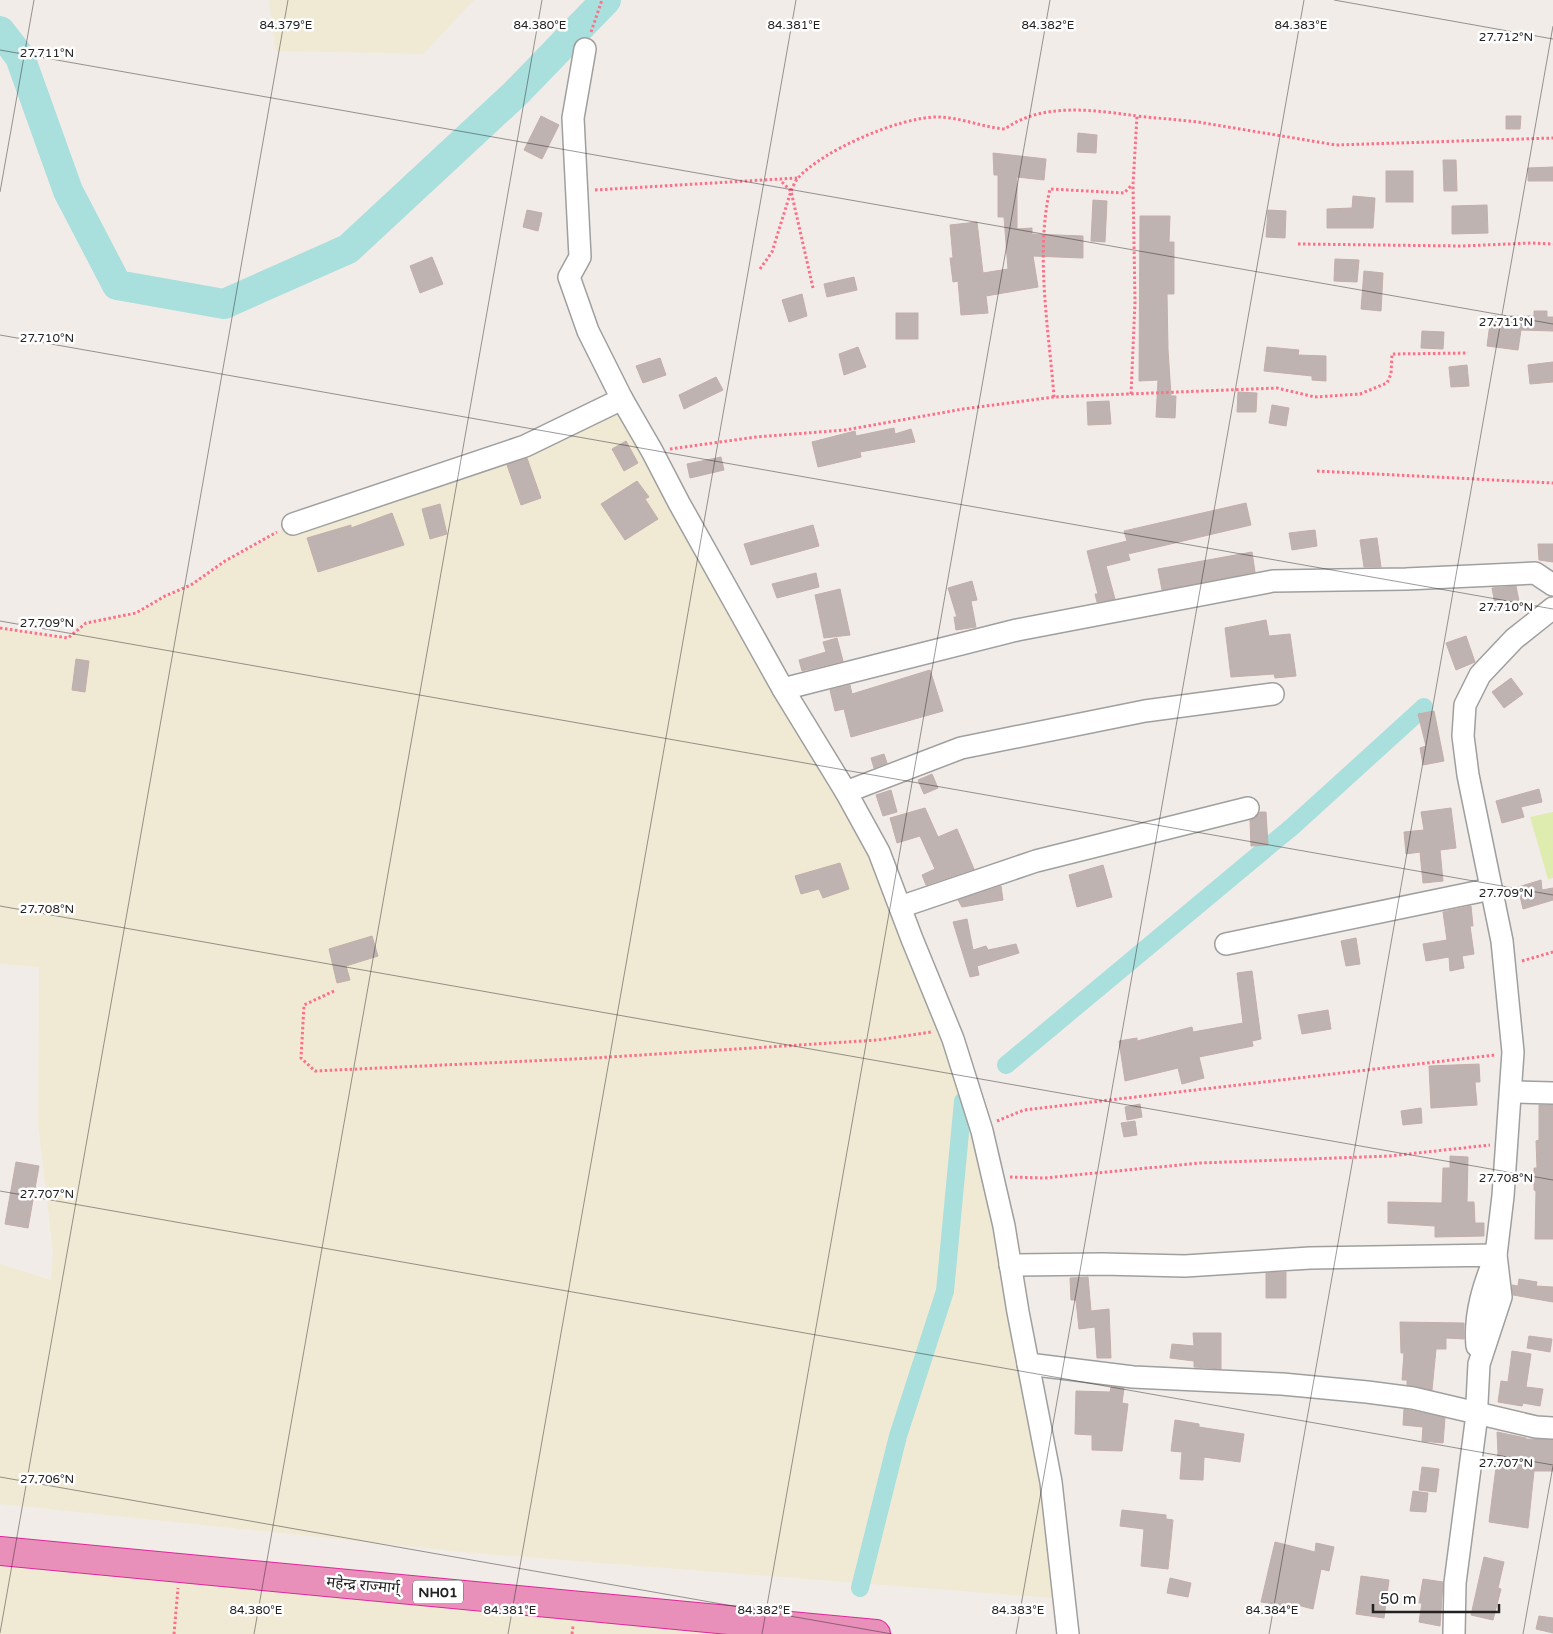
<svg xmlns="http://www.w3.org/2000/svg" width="1553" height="1634" font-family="'Varela Round','Noto Sans Devanagari',sans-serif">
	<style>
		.farmland { fill: #f0ead4 }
		.grass { fill: #deecaf }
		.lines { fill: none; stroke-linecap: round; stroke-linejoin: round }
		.canal { stroke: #a9dfdc; stroke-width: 18 }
		.river { stroke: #a9dfdc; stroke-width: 30 }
		.building { fill: #bfb3b1; stroke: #c4aeaa }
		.minor-casing { stroke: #9f9f9f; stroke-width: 24 }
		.highway-casing { stroke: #de279a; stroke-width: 30 }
		.path { stroke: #fc7089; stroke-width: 3; stroke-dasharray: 2.5 2.5; stroke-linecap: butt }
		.minor { stroke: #fff; stroke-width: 21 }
		.highway { stroke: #e990ba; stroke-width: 28 }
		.ticks { fill: none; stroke: #222; stroke-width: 1; stroke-opacity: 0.45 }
		.labels { text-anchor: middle; stroke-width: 5; stroke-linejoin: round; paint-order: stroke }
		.shield { fill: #fff; stroke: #646464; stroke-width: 1 }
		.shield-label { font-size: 14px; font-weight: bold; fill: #222 }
		.street-label { font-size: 15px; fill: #222; stroke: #fff }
		.ticks-label { font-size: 12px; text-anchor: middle; fill: #222; stroke: #fff; stroke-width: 5; stroke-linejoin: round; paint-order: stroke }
	</style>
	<rect width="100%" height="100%" fill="#f2ece8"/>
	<!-- farmland -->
	<g class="farmland">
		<polygon points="269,0 474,0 423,54 276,51"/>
		<polygon points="622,399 879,852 982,1131 1064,1599 473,1553 0,1504 0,1264 51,1280 53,1252 38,1124 39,967 0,964 0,628 68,638 86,623 136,613 165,596 191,585 225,561 293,524"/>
		<polygon points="0,1551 876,1634 0,1634"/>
	</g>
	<!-- grass -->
	<polygon class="grass" points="1553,812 1553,878 1548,879 1530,817"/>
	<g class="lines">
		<!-- canal -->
		<g class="canal">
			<polyline points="1006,1065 1293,826 1424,707"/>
			<polyline points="860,1588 898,1436 945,1291 963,1101"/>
		</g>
		<!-- river -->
		<polyline class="river" points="0,31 20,57 68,191 117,285 224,304 348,249 515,94 606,0"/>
	</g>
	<!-- building -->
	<g class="building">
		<polygon points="541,116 559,125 542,159 524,150"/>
		<polygon points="1506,116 1521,116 1520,129 1506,129"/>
		<polygon points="1078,133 1097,135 1096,153 1077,152"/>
		<polygon points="993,153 1046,159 1044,180 1017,177 1017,229 1032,228 1032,234 1083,236 1083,258 1033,256 1038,287 986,296 988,313 961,315 958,281 953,282 950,258 953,258 950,225 977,222 983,273 1008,269 1004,217 998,217 998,175 994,175"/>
		<polygon points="1443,160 1456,160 1457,191 1444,191"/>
		<polygon points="1553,167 1553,181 1528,181 1528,168"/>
		<rect x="1386" y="171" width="27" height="31"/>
		<polygon points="1353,196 1375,198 1373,228 1327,228 1327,209 1352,208"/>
		<polygon points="1093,200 1107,201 1105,242 1091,241"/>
		<polygon points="1487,205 1488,233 1452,234 1452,206"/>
		<polygon points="527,210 542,213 538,231 523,227"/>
		<polygon points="1268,210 1286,211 1285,238 1266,237"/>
		<polygon points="1140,216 1170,216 1169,242 1174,242 1174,294 1167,294 1168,349 1171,396 1176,396 1175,418 1156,417 1158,380 1139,381"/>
		<polygon points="432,257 443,284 420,293 410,266"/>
		<polygon points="1335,259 1359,260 1357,282 1334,281"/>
		<polygon points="1364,271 1383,273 1381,311 1361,309"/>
		<polygon points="854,277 857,290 827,297 824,284"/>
		<polygon points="802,294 807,316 789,322 782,300"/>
		<polygon points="1534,311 1547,311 1547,317 1553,317 1553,331 1521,330 1518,350 1487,346 1491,316 1534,316"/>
		<rect x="896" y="313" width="22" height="26"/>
		<polygon points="1422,331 1444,332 1443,349 1421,348"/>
		<polygon points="858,347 866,367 844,375 839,354"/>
		<polygon points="1267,347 1299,350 1298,355 1326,356 1326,381 1312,380 1312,376 1264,371"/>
		<polygon points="660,358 666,375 643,383 636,366"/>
		<polygon points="1553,362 1553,382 1530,384 1528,365"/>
		<polygon points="1467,365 1469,386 1451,387 1449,367"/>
		<polygon points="716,377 723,390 684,409 679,395"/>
		<polygon points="1238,392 1257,393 1256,412 1237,412"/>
		<polygon points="1109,401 1111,424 1088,425 1087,402"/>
		<polygon points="1272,405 1289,408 1286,426 1269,423"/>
		<polygon points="894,428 895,434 911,429 915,442 860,452 861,457 818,467 812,442 855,431 856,436"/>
		<polygon points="626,441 638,463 624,471 612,449"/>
		<polygon points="721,457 724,470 690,478 687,464"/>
		<polygon points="527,458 541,498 521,505 507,465"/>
		<polygon points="637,481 649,497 645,499 658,519 625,540 601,504"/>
		<polygon points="1246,503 1251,525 1128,554 1130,560 1106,566 1115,599 1097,602 1095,594 1098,594 1087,551 1127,541 1124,531"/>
		<polygon points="440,504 447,534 430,539 422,509"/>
		<polygon points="392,513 404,545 318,572 307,538 351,525 351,528"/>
		<polygon points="813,525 819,546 751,565 744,544"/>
		<polygon points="1315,530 1317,546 1292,550 1289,533"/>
		<polygon points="1377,538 1381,567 1364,567 1360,540"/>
		<polygon points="1538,544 1553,544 1553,562 1539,560"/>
		<polygon points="1252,552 1255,572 1162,590 1158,569"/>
		<polygon points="816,573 819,587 777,598 772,584"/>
		<polygon points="972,581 977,600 971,601 976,627 956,630 954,617 957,617 948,588"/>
		<polygon points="1516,586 1520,606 1496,610 1492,588"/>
		<polygon points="840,589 850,635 824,638 815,595"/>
		<polygon points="1266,620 1269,636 1290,634 1296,676 1275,678 1274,674 1231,677 1225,628"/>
		<polygon points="1466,636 1475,662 1456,670 1446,643"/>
		<polygon points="837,638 843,661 802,671 799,660 826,652 823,642"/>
		<polygon points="76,659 89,661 85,692 72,690"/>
		<polygon points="930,670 943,711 851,737 844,709 835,711 830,690 850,685 852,694"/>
		<polygon points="1511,678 1523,694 1504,708 1492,692"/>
		<polygon points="1434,711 1444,761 1423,765 1420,748 1426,746 1418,714"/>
		<polygon points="884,754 887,763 874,768 871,758"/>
		<polygon points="932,774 938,788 924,794 918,780"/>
		<polygon points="1539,789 1542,802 1521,807 1524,817 1502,823 1496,801"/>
		<polygon points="891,790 897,812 883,816 876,795"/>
		<polygon points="925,808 938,837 957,829 974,869 926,885 922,875 935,869 920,836 897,843 890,818"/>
		<polygon points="1451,808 1456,848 1440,850 1443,881 1423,883 1420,852 1406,854 1404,832 1424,830 1421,812"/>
		<polygon points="1260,812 1266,812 1268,845 1251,846 1250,820 1256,817"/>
		<polygon points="840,863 849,889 823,898 819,889 801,894 795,876"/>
		<polygon points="1103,865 1112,897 1077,907 1069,875"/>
		<polygon points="1541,880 1542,890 1553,888 1553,900 1523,909 1518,887"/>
		<polygon points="1001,886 1003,900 962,907 958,900"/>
		<polygon points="1471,906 1473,926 1470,926 1474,954 1462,956 1464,968 1450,971 1449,957 1426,961 1423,944 1447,940 1443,912"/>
		<polygon points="967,919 973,950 986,946 988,950 1016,944 1019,953 977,966 979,975 970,977 953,922"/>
		<polygon points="372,936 378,956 346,966 350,980 337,983 329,949"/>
		<polygon points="1356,938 1360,964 1346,966 1341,941"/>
		<polygon points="1252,971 1261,1039 1252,1041 1253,1046 1199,1057 1204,1078 1182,1084 1178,1068 1125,1081 1119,1041 1137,1038 1137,1041 1192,1027 1193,1032 1243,1023 1237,973"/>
		<polygon points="1328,1010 1331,1029 1302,1034 1298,1015"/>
		<polygon points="1479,1064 1480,1082 1475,1082 1477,1105 1431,1108 1429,1066"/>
		<polygon points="1140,1104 1142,1117 1127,1120 1125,1107"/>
		<polygon points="1539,1105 1553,1105 1553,1239 1535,1239 1536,1191 1534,1190 1534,1168 1537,1168 1536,1141 1539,1140"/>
		<polygon points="1421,1108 1422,1123 1403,1125 1401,1111"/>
		<polygon points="1135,1121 1137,1135 1124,1137 1121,1123"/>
		<polygon points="1450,1156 1468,1157 1467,1202 1474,1202 1475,1223 1484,1223 1484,1236 1435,1237 1435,1226 1388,1223 1388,1202 1442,1203 1443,1168 1450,1168"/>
		<polygon points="16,1162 39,1166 28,1228 5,1224"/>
		<polygon points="1286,1272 1286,1298 1266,1298 1266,1273"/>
		<polygon points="1088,1277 1091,1311 1109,1309 1111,1358 1097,1358 1095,1327 1079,1329 1076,1300 1071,1300 1070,1278"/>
		<polygon points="1519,1279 1537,1282 1536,1286 1553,1287 1553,1302 1513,1295 1512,1285 1518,1286"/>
		<polygon points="1400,1322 1464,1323 1464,1339 1446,1338 1446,1349 1436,1349 1432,1390 1407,1385 1407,1380 1402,1380 1404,1353 1401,1353"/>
		<polygon points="1193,1333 1221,1333 1221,1369 1194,1367 1194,1361 1170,1358 1172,1344 1194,1346"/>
		<polygon points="1529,1336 1552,1339 1550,1352 1527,1348"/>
		<polygon points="1512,1351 1531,1354 1526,1387 1543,1389 1540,1406 1523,1403 1522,1406 1498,1402 1501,1381 1508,1382"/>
		<polygon points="1111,1387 1124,1388 1122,1403 1128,1404 1122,1451 1092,1450 1092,1435 1075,1434 1076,1391 1110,1392"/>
		<polygon points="1404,1409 1445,1418 1443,1443 1422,1441 1423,1427 1403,1425"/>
		<polygon points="1175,1420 1199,1424 1199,1427 1244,1434 1240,1462 1204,1457 1203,1480 1180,1479 1182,1452 1171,1451"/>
		<polygon points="1497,1432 1526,1438 1526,1439 1553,1440 1553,1471 1534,1471 1528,1528 1489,1522 1498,1452"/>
		<polygon points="1422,1467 1439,1469 1436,1492 1419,1490"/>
		<polygon points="1413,1491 1428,1493 1426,1512 1410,1511"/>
		<polygon points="1122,1510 1166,1515 1166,1519 1173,1520 1168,1569 1141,1566 1144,1529 1120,1526"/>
		<polygon points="1275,1542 1315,1552 1316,1543 1334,1547 1329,1571 1321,1569 1313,1609 1293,1604 1293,1608 1261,1602"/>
		<polygon points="1484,1557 1504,1562 1498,1588 1501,1589 1493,1620 1471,1615"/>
		<polygon points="1361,1576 1389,1580 1384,1618 1356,1614"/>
		<polygon points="1170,1578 1191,1583 1188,1597 1167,1593"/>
		<polygon points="1423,1579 1443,1582 1440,1626 1419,1622 1422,1603 1419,1603"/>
		<polygon points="1539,1616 1553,1618 1553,1633 1536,1629"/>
	</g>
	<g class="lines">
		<defs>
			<g id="minor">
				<polyline points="585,49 573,118 580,257 569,277 588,331 622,399 652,451 679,503 783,689"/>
				<polyline points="293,524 525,446 622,399"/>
				<polyline points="846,792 961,748 1145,711 1273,694"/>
				<polyline points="900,907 1036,861 1248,808"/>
				<polyline points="1226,944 1491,889"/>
				<polyline points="1511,1092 1553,1093"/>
				<path d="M1010,1265L1102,1264L1185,1266L1310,1258L1496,1255C1484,1284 1474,1314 1477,1346"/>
				<polyline points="1028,1364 1133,1377 1282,1384 1367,1392 1413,1398 1536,1427 1553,1428"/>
				<polyline points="1068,1634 1051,1482 1018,1312 1004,1226 982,1131 953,1039 912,939 879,852 846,792 783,689 1017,630 1273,581 1406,579 1535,573 1553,585"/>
				<polyline points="1454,1634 1455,1583 1476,1422 1479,1364 1501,1297 1496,1255 1503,1196 1513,1052 1502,941 1468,775 1463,736 1465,705 1480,675 1514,639 1553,608"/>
			</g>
			<polyline id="highway" points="0,1551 876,1634"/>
		</defs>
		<!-- minor casing -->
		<use href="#minor" class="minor-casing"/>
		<!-- highway casing -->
		<use href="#highway" class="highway-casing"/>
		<!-- path -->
		<g class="path">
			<polyline points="591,32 602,0"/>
			<polyline points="595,190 797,178"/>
			<polyline points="1298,244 1461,246 1531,243 1553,244"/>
			<polyline points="760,269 772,252 791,191 780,180"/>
			<path d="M813,288L791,191C793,187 795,181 798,178C823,150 900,117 937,117C960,117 981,127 1005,129C1042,102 1094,110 1137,116"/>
			<polyline points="1131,394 1135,302 1133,185 1137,116 1198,122 1336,145 1553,138"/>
			<path d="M1054,397C1049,331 1035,254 1050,189L1124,193L1132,185"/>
			<polyline points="670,449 756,437 845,430 963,409 1054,397 1277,388 1315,397 1360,394 1387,383 1391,374 1392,354 1468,353"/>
			<polyline points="1317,471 1553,483"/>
			<polyline points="0,628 68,638 86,623 136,613 165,596 191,585 225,561 277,532"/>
			<polyline points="1522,961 1553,952"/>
			<polyline points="334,991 304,1005 301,1058 315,1071 594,1058 878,1040 931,1032"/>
			<polyline points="997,1121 1024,1110 1495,1055"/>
			<polyline points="1010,1177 1044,1178 1200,1163 1390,1156 1490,1145"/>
			<polyline points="174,1634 178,1588"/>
			<polyline points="572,1634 573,1626"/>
		</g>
		<!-- minor -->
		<use href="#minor" class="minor"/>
		<!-- highway -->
		<use href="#highway" class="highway"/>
	</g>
	<!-- ticks -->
	<path class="ticks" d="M1334,0L1553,39M0,50L1553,324M0,192L34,0M0,335L1553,609M0,621L1553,895M0,906L1553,1180M0,1191L1553,1465M0,1477L892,1634M0,1633L288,0M254,1634L542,0M508,1634L796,0M762,1634L1050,0M1016,1634L1304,0M1269,1634L1553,26M1523,1634L1553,1466"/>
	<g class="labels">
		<!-- shield labels -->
		<rect class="shield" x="413" y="1580.5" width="50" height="23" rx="4"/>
		<g class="shield-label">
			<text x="438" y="1597">NH01</text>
		</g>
		<!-- street labels -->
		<g class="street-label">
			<text transform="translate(363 1585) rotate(5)" y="5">महेन्द्र राज्मार्ग्</text>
		</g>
	</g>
	<g class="ticks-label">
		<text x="286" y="29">84.379°E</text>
		<text x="540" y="29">84.380°E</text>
		<text x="794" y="29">84.381°E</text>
		<text x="1048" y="29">84.382°E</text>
		<text x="1301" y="29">84.383°E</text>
		<text x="1506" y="41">27.712°N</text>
		<text x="47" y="57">27.711°N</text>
		<text x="1506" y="326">27.711°N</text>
		<text x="47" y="342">27.710°N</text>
		<text x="1506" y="611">27.710°N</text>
		<text x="47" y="627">27.709°N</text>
		<text x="1506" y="897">27.709°N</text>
		<text x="47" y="913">27.708°N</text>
		<text x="1506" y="1182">27.708°N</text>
		<text x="47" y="1198">27.707°N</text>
		<text x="1506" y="1467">27.707°N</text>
		<text x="47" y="1483">27.706°N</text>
		<text x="256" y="1614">84.380°E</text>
		<text x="510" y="1614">84.381°E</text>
		<text x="764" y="1614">84.382°E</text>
		<text x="1018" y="1614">84.383°E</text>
		<text x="1272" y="1614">84.384°E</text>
	</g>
	<!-- scale -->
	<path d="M1373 1604v8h126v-8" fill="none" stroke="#222222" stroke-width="2.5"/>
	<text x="1380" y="1604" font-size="15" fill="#222222" stroke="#ffffff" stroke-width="4" paint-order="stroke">50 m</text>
</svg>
